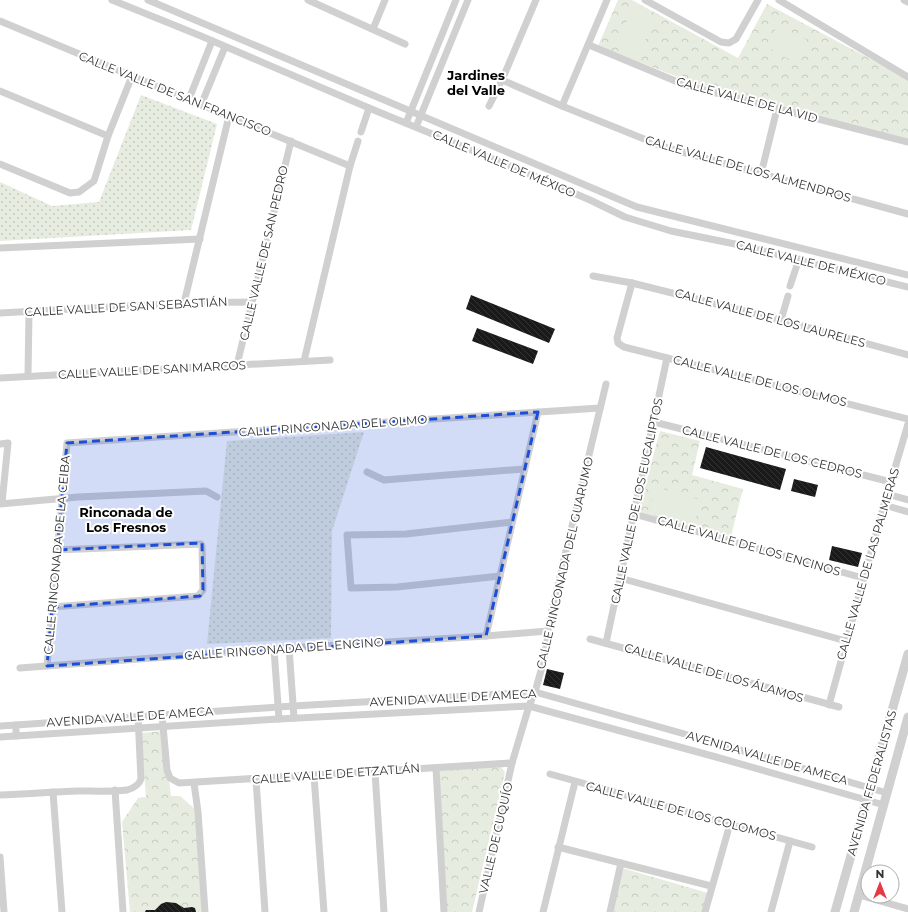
<svg xmlns="http://www.w3.org/2000/svg" width="908" height="912" font-family="Montserrat,sans-serif">
	<style>
		.grass { fill: url(#grass-dots) }
		.park { fill: url(#park-crowns) }
		.pitch { fill: #e6ecdf }
		.building { fill: url(#building-back-hatch) }
		.lines { fill: none; stroke-linecap: round; stroke-linejoin: round }
		.minor { stroke: #d0d0d0; stroke-width: 7 }
		.tertiary { stroke: #d0d0d0; stroke-width: 9 }
		.marked { fill: #1d4ed8; fill-opacity: 0.2; stroke: #1d4ed8; stroke-width: 3; stroke-dasharray: 8 5; stroke-linejoin: round }
		.labels { text-anchor: middle; stroke-width: 4; stroke-linejoin: round; paint-order: stroke }
		.street-label { font-size: 12px; fill: #333; stroke: #fff }
		.neighbourhood-label { font-size: 13px; font-weight: bold; fill: #000; stroke: #fff }
	</style>
	<defs>
		<pattern id="grass-dots" width="8" height="8" patternUnits="userSpaceOnUse"><rect width="8" height="8" fill="#e6ecdf"/><path d="M2 2h.1M6 6h.1" fill="none" stroke="#c6cbc0" stroke-width="1.8" stroke-linecap="round"/></pattern>
		<pattern id="park-crowns" width="20" height="18" patternUnits="userSpaceOnUse"><rect width="20" height="18" fill="#e6ecdf"/><path d="M2 6a3 3 0 1 1 6 0M12 15a3 3 0 1 1 6 0" fill="none" stroke="#c6cbc0"/></pattern>
		<pattern id="building-back-hatch" width="6" height="6" patternUnits="userSpaceOnUse"><rect width="6" height="6" fill="#1a1a1a"/><path d="M-1 5l2 2M0 0l6 6M5-1l2 2" fill="none" stroke="#333"/></pattern>
	</defs>
	<rect width="100%" height="100%" fill="#fff"/>
	<!-- grass -->
	<g class="grass">
		<polygon points="141,95 217,124 191,230 0,241 0,182 52,206 99,202"/>
		<polygon points="364,432 332,531 331,638 207,644 227,441"/>
	</g>
	<!-- park -->
	<g class="park">
		<polygon points="618,0 632,0 738,58 767,4 908,79 908,139 781,107 688,81 598,46"/>
		<polygon points="660,431 700,441 692,475 743,489 731,536 638,512"/>
		<polygon points="163,731 171,796 180,796 197,811 203,912 130,912 122,822 138,798 146,797 141,733"/>
		<polygon points="500,766 505,772 472,912 447,912 439,770"/>
		<polygon points="622,868 708,893 702,912 613,912"/>
	</g>
	<!-- pitch -->
	<g class="pitch">
		<polygon points="633,6 655,18 638,57 616,47"/>
		<polygon points="778,25 807,40 794,62 766,46"/>
		<polygon points="656,487 701,500 694,523 649,511"/>
	</g>
	<!-- building -->
	<g class="building">
		<polygon points="471,295 555,329 549,343 466,309"/>
		<polygon points="477,328 538,351 533,364 472,341"/>
		<polygon points="706,447 786,469 780,490 700,468"/>
		<polygon points="794,479 818,485 815,497 791,491"/>
		<polygon points="832,546 862,553 858,567 829,560"/>
		<polygon points="547,669 564,673 560,689 543,685"/>
		<polygon points="166,902 176,903 184,908 192,907 195,908 196,912 145,912 146,910 155,910 161,904"/>
	</g>
	<g class="lines">
		<!-- minor -->
		<g class="minor">
			<polyline points="112,0 201,36 369,108 515,168 590,200 625,217 671,231 735,244 908,287"/>
			<polyline points="148,0 637,207 908,275"/>
			<polyline points="308,0 405,44"/>
			<polyline points="645,0 721,42 729,43 736,39 758,0"/>
			<polyline points="779,0 908,77"/>
			<polyline points="904,0 908,2"/>
			<polyline points="0,21 180,96 350,166"/>
			<polyline points="373,29 385,0"/>
			<polyline points="589,45 685,85 908,142"/>
			<polyline points="502,80 562,106 664,147 908,214"/>
			<polyline points="0,91 108,136"/>
			<polyline points="189,99 212,41"/>
			<polyline points="201,105 225,47"/>
			<polyline points="489,106 502,80 536,0"/>
			<polyline points="562,106 607,0"/>
			<polyline points="406,123 456,0"/>
			<polyline points="416,127 468,0"/>
			<polyline points="361,132 369,108"/>
			<polyline points="0,164 70,193 79,192 94,181 108,136 132,76"/>
			<polyline points="761,174 777,109"/>
			<polyline points="0,248 200,239"/>
			<polyline points="593,276 632,283 781,320 908,355"/>
			<polyline points="632,283 617,338 618,343 624,347 908,419"/>
			<polyline points="790,286 799,259"/>
			<polyline points="184,303 229,116"/>
			<polyline points="0,313 184,303 252,302"/>
			<polyline points="781,320 788,296"/>
			<polyline points="304,361 350,166 358,141"/>
			<polyline points="237,365 291,141"/>
			<polyline points="28,376 29,312"/>
			<polyline points="0,378 330,360"/>
			<polyline points="654,422 891,482"/>
			<polyline points="0,444 8,443 2,503"/>
			<polyline points="367,472 384,480 524,469"/>
			<polyline points="887,494 908,500"/>
			<polyline points="0,504 78,497 206,491 217,497"/>
			<polyline points="884,505 908,512"/>
			<polyline points="634,514 863,578"/>
			<polyline points="500,576 397,587 351,588 347,535 406,534 512,522"/>
			<polyline points="620,578 846,641"/>
			<polyline points="52,607 198,596 203,590 202,546 201,544 57,550"/>
			<polyline points="486,636 538,412"/>
			<polyline points="590,639 839,707"/>
			<polyline points="606,643 667,358"/>
			<polyline points="289,648 294,718"/>
			<polyline points="274,649 279,719"/>
			<polyline points="47,666 67,443 600,408"/>
			<polyline points="20,668 274,649 486,636 548,631"/>
			<polyline points="829,705 884,505 908,424"/>
			<polyline points="162,715 167,770 170,778 179,783 512,763"/>
			<polyline points="0,726 16,725"/>
			<polyline points="16,736 16,725 293,706 535,692 706,740 887,793"/>
			<polyline points="0,737 279,719 529,706 716,757 884,805"/>
			<polyline points="436,768 444,912"/>
			<polyline points="375,772 384,912"/>
			<polyline points="550,774 812,847"/>
			<polyline points="314,776 324,912"/>
			<polyline points="256,780 265,912"/>
			<polyline points="194,783 198,812 205,912"/>
			<polyline points="115,790 123,912"/>
			<polyline points="53,792 62,912"/>
			<path d="M0,795C26,794 52,792 78,791C94,791 111,792 127,790C134,788 139,785 141,779L138,716"/>
			<polyline points="558,847 711,886"/>
			<polyline points="0,857 4,912"/>
			<polyline points="859,895 908,909"/>
			<polyline points="479,912 512,763 529,706 535,692 542,667 547,642 549,622 606,384"/>
			<polyline points="543,912 575,782"/>
			<polyline points="610,912 621,863"/>
			<polyline points="705,912 730,824"/>
			<polyline points="771,912 790,841"/>
		</g>
		<!-- tertiary -->
		<g class="tertiary">
			<polyline points="835,912 908,654"/>
			<polyline points="854,912 908,717"/>
		</g>
	</g>
	<!-- marked area -->
	<path class="marked" d="M538,412L486,636L47,666L52,607L200,596L203,590L202,543L57,550L67,443Z"/>
	<g class="labels">
		<!-- street labels -->
		<g class="street-label">
			<text transform="translate(175 94) rotate(22)" y="4">CALLE VALLE DE SAN FRANCISCO</text>
			<text transform="translate(747 100) rotate(15)" y="4">CALLE VALLE DE LA VID</text>
			<text transform="translate(504 164) rotate(23)" y="4">CALLE VALLE DE MÉXICO</text>
			<text transform="translate(748 169) rotate(16)" y="4">CALLE VALLE DE LOS ALMENDROS</text>
			<text transform="translate(264 253) rotate(-77)" y="4">CALLE VALLE DE SAN PEDRO</text>
			<text transform="translate(811 263) rotate(14)" y="4">CALLE VALLE DE MÉXICO</text>
			<text transform="translate(126 307) rotate(-3)" y="4">CALLE VALLE DE SAN SEBASTIÁN</text>
			<text transform="translate(770 318) rotate(15)" y="4">CALLE VALLE DE LOS LAURELES</text>
			<text transform="translate(152 370) rotate(-3)" y="4">CALLE VALLE DE SAN MARCOS</text>
			<text transform="translate(760 381) rotate(14)" y="4">CALLE VALLE DE LOS OLMOS</text>
			<text transform="translate(333 426) rotate(-4)" y="4">CALLE RINCONADA DEL OLMO</text>
			<text transform="translate(772 452) rotate(14)" y="4">CALLE VALLE DE LOS CEDROS</text>
			<text transform="translate(637 501) rotate(-78)" y="4">CALLE VALLE DE LOS EUCALIPTOS</text>
			<text transform="translate(749 546) rotate(16)" y="4">CALLE VALLE DE LOS ENCINOS</text>
			<text transform="translate(57 555) rotate(-85)" y="4">CALLE RINCONADA DE LA CEIBA</text>
			<text transform="translate(565 563) rotate(-77)" y="4">CALLE RINCONADA DEL GUARUMO</text>
			<text transform="translate(868 564) rotate(-74)" y="4">CALLE VALLE DE LAS PALMERAS</text>
			<text transform="translate(284 649) rotate(-4)" y="4">CALLE RINCONADA DEL ENCINO</text>
			<text transform="translate(714 673) rotate(16)" y="4">CALLE VALLE DE LOS ÁLAMOS</text>
			<text transform="translate(453 698) rotate(-3)" y="4">AVENIDA VALLE DE AMECA</text>
			<text transform="translate(130 717) rotate(-4)" y="4">AVENIDA VALLE DE AMECA</text>
			<text transform="translate(767 758) rotate(16)" y="4">AVENIDA VALLE DE AMECA</text>
			<text transform="translate(336 774) rotate(-4)" y="4">CALLE VALLE DE ETZATLÁN</text>
			<text transform="translate(872 783) rotate(-74)" y="4">AVENIDA FEDERALISTAS</text>
			<text transform="translate(681 811) rotate(15)" y="4">CALLE VALLE DE LOS COLOMOS</text>
			<text transform="translate(496 838) rotate(-77)" y="4">VALLE DE CUQUÍO</text>
		</g>
		<!-- neighbourhood labels -->
		<g class="neighbourhood-label">
			<text x="476" y="80">Jardines<tspan x="476" dy="15">del Valle</tspan></text>
			<text x="126" y="517">Rinconada de<tspan x="126" dy="15">Los Fresnos</tspan></text>
		</g>
	</g>
	<!-- north arrow -->
	<g transform="translate(880 884)"><circle r="19" fill="#ffffff" stroke="#adadad"/>
	<path d="M0-3L7 15L0 10L-7 15Z" fill="#e63946"/>
	<text y="-6" font-size="11" font-weight="bold" text-anchor="middle" fill="#333333">N</text>
	</g>
</svg>
